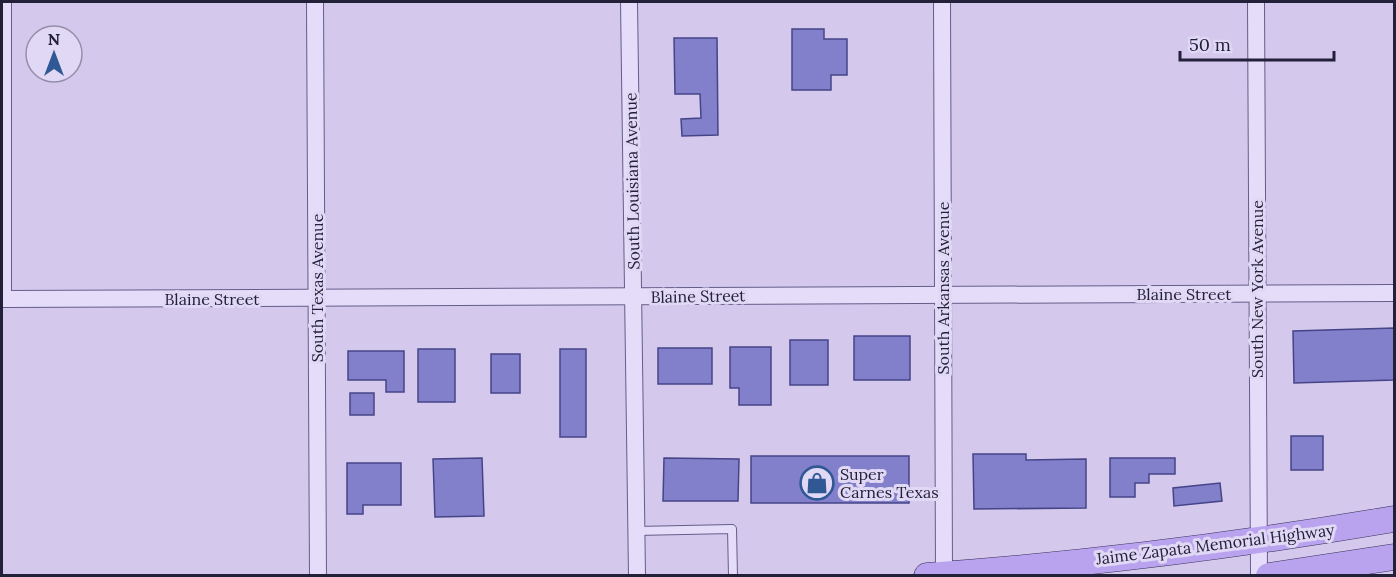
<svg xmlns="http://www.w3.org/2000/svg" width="1396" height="577" font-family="Lora,serif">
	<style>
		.building { fill: #8280ca; stroke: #454487; stroke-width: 1.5 }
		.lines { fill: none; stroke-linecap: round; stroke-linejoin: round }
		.lane-casing { stroke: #645e89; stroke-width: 10 }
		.street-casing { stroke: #645e89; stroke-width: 18 }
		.primary-casing { stroke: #343157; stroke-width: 27 }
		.lane { stroke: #e4dcf8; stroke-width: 8 }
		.street { stroke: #e4dcf8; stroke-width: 16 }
		.primary { stroke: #b9a3ee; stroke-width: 26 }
		.labels { text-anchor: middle; stroke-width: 6; stroke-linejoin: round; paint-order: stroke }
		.street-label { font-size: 16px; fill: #23213a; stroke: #e1d8f5 }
		.poi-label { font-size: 16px; fill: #23213a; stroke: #e1d8f5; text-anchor: start }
	</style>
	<rect width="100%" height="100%" fill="#d4c8ed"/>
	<!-- building -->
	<g class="building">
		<polygon points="792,29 824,29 824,39 847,39 847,75 831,75 831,90 792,90"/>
		<polygon points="674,38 717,38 718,135 682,136 681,119 701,118 700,94 675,94"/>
		<polygon points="1394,328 1394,380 1294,383 1293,331"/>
		<rect x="854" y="336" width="56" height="44"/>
		<rect x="790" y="340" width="38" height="45"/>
		<polygon points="730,347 771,347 771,405 739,405 739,388 730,388"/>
		<rect x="658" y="348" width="54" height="36"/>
		<rect x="418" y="349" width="37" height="53"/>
		<rect x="560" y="349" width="26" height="88"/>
		<polygon points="348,351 404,351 404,392 386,392 386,380 348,380"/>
		<rect x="491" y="354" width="29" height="39"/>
		<rect x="350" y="393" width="24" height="22"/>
		<rect x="1291" y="436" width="32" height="34"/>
		<polygon points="973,454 1026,454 1026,460 1086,459 1086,508 974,509"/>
		<rect x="751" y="456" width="158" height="47"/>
		<polygon points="482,458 484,516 435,517 433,459"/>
		<polygon points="664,458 739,459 738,501 663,501"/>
		<polygon points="1110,458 1175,458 1175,474 1149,474 1149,483 1135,483 1135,497 1110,497"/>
		<polygon points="347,463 401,463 401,505 363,505 363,514 347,514"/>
		<polygon points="1220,483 1222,501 1174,506 1173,488"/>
	</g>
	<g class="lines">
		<defs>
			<polyline id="lane" points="636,531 732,529 733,576"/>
			<g id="street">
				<polyline points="315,2 318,576"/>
				<polyline points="629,2 637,576"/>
				<polyline points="942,2 944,574"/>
				<polyline points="1256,2 1259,576"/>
				<polyline points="2,299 1394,293"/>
				<polyline points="3,299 3,2"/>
			</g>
			<g id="primary">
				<path d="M927,576C1083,565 1240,545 1394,519"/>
				<polyline points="1269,576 1394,557"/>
			</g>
		</defs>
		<!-- lane casing -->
		<use href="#lane" class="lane-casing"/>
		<!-- street casing -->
		<use href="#street" class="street-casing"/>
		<!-- primary casing -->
		<use href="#primary" class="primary-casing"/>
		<!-- lane -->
		<use href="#lane" class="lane"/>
		<!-- street -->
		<use href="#street" class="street"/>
		<!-- primary -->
		<use href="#primary" class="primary"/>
	</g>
	<!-- icons -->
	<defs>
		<symbol id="shop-ring" viewBox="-11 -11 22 22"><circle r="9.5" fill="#e1d8f5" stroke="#305895" stroke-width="1.5"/><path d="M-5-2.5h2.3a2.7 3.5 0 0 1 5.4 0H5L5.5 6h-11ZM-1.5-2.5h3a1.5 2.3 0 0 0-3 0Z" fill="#305895"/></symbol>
	</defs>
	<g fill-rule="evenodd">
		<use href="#shop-ring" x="798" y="464" width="38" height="38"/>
	</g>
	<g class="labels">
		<!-- street labels -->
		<g class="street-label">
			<text transform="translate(632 181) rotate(-91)" y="6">South Louisiana Avenue</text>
			<text transform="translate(317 288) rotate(-90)" y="6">South Texas Avenue</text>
			<text transform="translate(943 288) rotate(-90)" y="6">South Arkansas Avenue</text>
			<text transform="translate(1257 289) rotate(-90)" y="6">South New York Avenue</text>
			<text x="1184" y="300">Blaine Street</text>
			<text transform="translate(698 296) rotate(-1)" y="6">Blaine Street</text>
			<text x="212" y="305">Blaine Street</text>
			<text transform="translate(1215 544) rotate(-7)" y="6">Jaime Zapata Memorial Highway</text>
		</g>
		<!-- poi labels -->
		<g class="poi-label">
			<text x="840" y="480">Super<tspan x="840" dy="18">Carnes Texas</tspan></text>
		</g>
	</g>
	<!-- border -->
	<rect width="1396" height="577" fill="none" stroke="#23213a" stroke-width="6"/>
	<!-- north arrow -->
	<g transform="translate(54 54)"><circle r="28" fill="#e1d8f5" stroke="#958faa" stroke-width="1.5"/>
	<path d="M0-4.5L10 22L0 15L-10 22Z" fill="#305895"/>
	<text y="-9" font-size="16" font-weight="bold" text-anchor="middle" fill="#23213a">N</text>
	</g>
	<!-- scale -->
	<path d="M1180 51v9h154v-9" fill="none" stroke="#23213a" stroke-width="3"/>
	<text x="1189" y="51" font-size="18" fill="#23213a" stroke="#e1d8f5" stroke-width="4.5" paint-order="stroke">50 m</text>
</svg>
